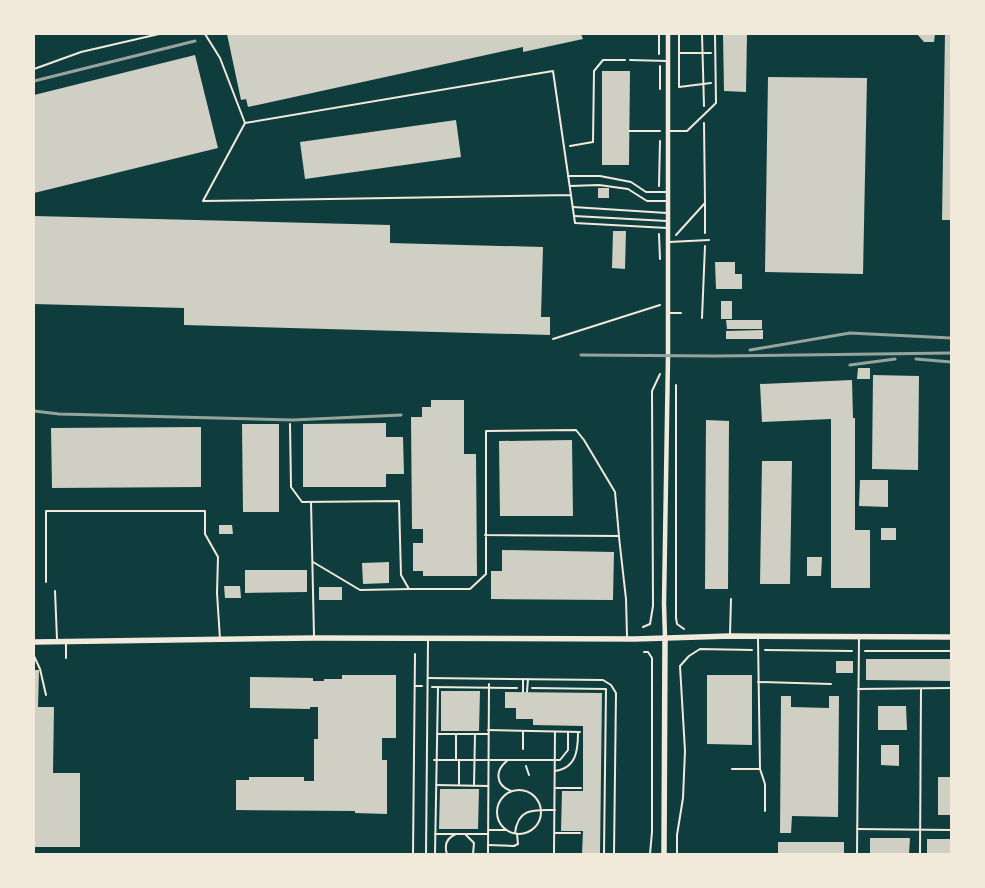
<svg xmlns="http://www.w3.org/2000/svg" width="985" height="888" font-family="Lato,sans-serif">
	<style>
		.building { fill: #cfcfc3 }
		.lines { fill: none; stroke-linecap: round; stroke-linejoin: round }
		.path { stroke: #f1e9da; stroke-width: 2 }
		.service { stroke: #f1e9da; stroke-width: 2 }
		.minor { stroke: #f1e9da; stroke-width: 4.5 }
		.tertiary { stroke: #f1e9da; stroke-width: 5.5 }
		.rail { stroke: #97a49c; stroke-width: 3 }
	</style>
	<rect width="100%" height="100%" fill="#0f3d3e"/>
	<!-- building -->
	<g class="building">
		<polygon points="227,34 581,34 583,39 523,52 523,47 248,107 246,99 241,100"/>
		<polygon points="723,34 747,34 746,92 724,91"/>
		<polygon points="917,34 935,34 934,42 924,42"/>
		<polygon points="945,34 951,34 951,220 942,220"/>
		<polygon points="195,55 218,148 34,193 34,95"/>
		<polygon points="602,71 630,71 629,165 602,165"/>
		<polygon points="768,77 867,78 863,274 765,272"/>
		<polygon points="456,120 461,157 305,179 300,142"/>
		<rect x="598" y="188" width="11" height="10"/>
		<polygon points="34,216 390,225 390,243 543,247 541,317 550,317 550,335 184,325 184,308 34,304"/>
		<polygon points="613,231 626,231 625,269 612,268"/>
		<polygon points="715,262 735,262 735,274 742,274 742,289 716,289"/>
		<rect x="721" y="301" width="11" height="18"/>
		<polygon points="726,320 762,320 762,329 727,329"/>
		<polygon points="763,330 763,339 726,339 726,331"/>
		<polygon points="858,368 870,368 870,379 857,379"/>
		<polygon points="873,375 919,376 918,470 872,469"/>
		<polygon points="852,380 853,418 855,418 855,530 870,530 870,588 831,588 831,419 762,422 760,384"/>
		<polygon points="431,400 464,400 464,454 476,454 477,576 423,576 423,571 413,571 413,543 423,543 423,529 412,529 411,417 422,417 422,407 431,407"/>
		<polygon points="706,420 729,421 728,589 705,589"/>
		<polygon points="386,423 386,437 403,437 404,474 386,474 386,487 303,487 303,424"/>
		<polygon points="242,424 279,424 279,512 243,512"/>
		<polygon points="201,427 201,487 52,488 51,428"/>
		<polygon points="572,440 573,516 500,516 499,441"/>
		<polygon points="762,461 792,461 790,584 760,584"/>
		<polygon points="860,480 888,480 888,507 859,506"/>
		<polygon points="219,525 232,525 233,534 219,534"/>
		<rect x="881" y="528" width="15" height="12"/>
		<polygon points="502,550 614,552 613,600 491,599 491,571 502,571"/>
		<polygon points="807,557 822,557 821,576 807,576"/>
		<polygon points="389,562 389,583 363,584 362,563"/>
		<polygon points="245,570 307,570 307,592 245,593"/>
		<polygon points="224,586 240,586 241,598 225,598"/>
		<rect x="319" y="587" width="23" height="13"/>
		<polygon points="866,659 951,659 951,681 866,680"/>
		<rect x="836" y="661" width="17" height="12"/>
		<polygon points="34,670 39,670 38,707 54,707 53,773 80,773 80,847 34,847"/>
		<polygon points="342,675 396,675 396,738 382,738 382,760 387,760 387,814 355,813 355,811 236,810 236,780 249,780 249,777 304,777 304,781 314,781 314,739 318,739 318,707 310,707 310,709 250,708 250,677 313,678 313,681 324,681 324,679 342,679"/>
		<polygon points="707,675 752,675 752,745 707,744"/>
		<polygon points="441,691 480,691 479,731 441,731"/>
		<polygon points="505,692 602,693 600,854 582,854 583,831 561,831 562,791 583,791 583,726 533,725 533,719 516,719 516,708 505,708"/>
		<polygon points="781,696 791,696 791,707 829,708 829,696 839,696 838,817 792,816 791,833 780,833"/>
		<polygon points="878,706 906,706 907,730 878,730"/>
		<polygon points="881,745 899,745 899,766 881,765"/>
		<rect x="938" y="777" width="13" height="38"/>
		<polygon points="440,789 479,789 478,829 439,829"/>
		<polygon points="870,838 910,838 909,854 870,854"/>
		<rect x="927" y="839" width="24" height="15"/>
		<rect x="778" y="842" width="66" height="12"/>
	</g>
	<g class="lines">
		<!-- path -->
		<g class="path">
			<polyline points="659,34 659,54"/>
			<polyline points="679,34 679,53"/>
			<polyline points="702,34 704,106"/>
			<polyline points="660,66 660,89"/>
			<polyline points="711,83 679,87 679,53 711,53"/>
			<polyline points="629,131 660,131"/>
			<polyline points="570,146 593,142 594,71 603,60 625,60"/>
			<polyline points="659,186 660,141"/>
			<polyline points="705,203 705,233"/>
			<polyline points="659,234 660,259"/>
			<polyline points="676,235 705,203 704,123"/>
			<polyline points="702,318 705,246"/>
			<polyline points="553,339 660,305"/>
			<polyline points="676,385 676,618 677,624 684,629"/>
			<polyline points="643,627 650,624 653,606 652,391 660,374"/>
			<polyline points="765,650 852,651"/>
			<polyline points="865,651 951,651"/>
			<polyline points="644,652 648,652 652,658 652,832 650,854"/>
			<polyline points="415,686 422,686"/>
			<polyline points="432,687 517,688"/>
			<polyline points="532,688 606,689 604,854"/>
			<polyline points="488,730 580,732"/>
			<polyline points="437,734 488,734"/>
			<polyline points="523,749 523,731"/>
			<polyline points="434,760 560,760 568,750 568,732"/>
			<polyline points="456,760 456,734"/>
			<polyline points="459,760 459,785"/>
			<path d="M507,761C495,770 495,785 511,791"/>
			<polyline points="526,766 529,775"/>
			<path d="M555,771C576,768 578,751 578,733"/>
			<polyline points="436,785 488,786"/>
			<polyline points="474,786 475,734"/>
			<polyline points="556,788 581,788"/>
			<circle cx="519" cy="812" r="22"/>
			<polyline points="489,830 506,830"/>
			<path d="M515,833C518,807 535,810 555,810"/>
			<polyline points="555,833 580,833"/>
			<polyline points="435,834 488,834"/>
			<polyline points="465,834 474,843 473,854"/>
			<polyline points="488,845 514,846 518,844 517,834"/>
			<polyline points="413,854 415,654"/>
			<polyline points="435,854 438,687"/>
			<path d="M447,854C444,845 447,838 456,834"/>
			<polyline points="488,854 489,684"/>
			<polyline points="554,854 555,732"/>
			<polyline points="677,854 677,835 683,798 685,751 680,666 689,656 700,649 752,650"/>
		</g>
		<!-- service -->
		<g class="service">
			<polyline points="205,34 220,58 245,123"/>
			<polyline points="630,60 667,61"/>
			<polyline points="34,69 81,52 159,34"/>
			<polyline points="669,131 687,131 716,103 715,34"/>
			<polyline points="568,176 600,176 631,182 646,192 667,192"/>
			<polyline points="570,186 599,185 628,189 647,201 666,201"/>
			<polyline points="571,195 203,201 245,123 553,71 575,223 667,228"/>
			<polyline points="573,207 667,213"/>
			<polyline points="574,216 667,221"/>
			<polyline points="669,242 709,240"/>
			<polyline points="670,313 681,313"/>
			<polyline points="290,424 291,487 302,502 399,501 401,575 409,589 470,589 486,574 486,431 576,430 584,440 615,492 619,536 485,535"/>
			<polyline points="311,502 314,636"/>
			<polyline points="619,537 626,599 627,636"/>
			<polyline points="313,562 360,590 409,589"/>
			<polyline points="46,582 46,511 205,511 205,534 218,557 217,593 220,639"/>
			<polyline points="55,591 57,639"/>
			<polyline points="730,634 731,599"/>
			<polyline points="758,639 760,769 765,784 765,811"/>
			<polyline points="34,656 40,669 46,695"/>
			<polyline points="66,658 66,644"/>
			<polyline points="428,678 603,680 611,685 616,693 614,854"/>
			<polyline points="758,682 831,684"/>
			<polyline points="858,689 951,688"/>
			<polyline points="523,692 523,679"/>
			<polyline points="527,692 528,679"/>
			<polyline points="732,769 760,769"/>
			<polyline points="857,829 951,830"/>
			<polyline points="426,854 428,639"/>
			<polyline points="857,854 859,639"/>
			<polyline points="920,854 921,689"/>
		</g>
		<!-- minor -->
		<polyline class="minor" points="665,638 664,604 668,356 668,34"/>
		<!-- tertiary -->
		<g class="tertiary">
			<polyline points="34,642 314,638 635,639 730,636 951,637"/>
			<polyline points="664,854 665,638"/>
		</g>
		<!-- rail -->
		<g class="rail">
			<polyline points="34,81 195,41"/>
			<polyline points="750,350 850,333 951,338"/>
			<polyline points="581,355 715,356 951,353"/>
			<polyline points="916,359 951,362"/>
			<polyline points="850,365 895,359"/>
			<polyline points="34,411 59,414 293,420 401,415"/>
		</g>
	</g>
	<!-- border -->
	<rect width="985" height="888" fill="none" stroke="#f1e9da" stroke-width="70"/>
</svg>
